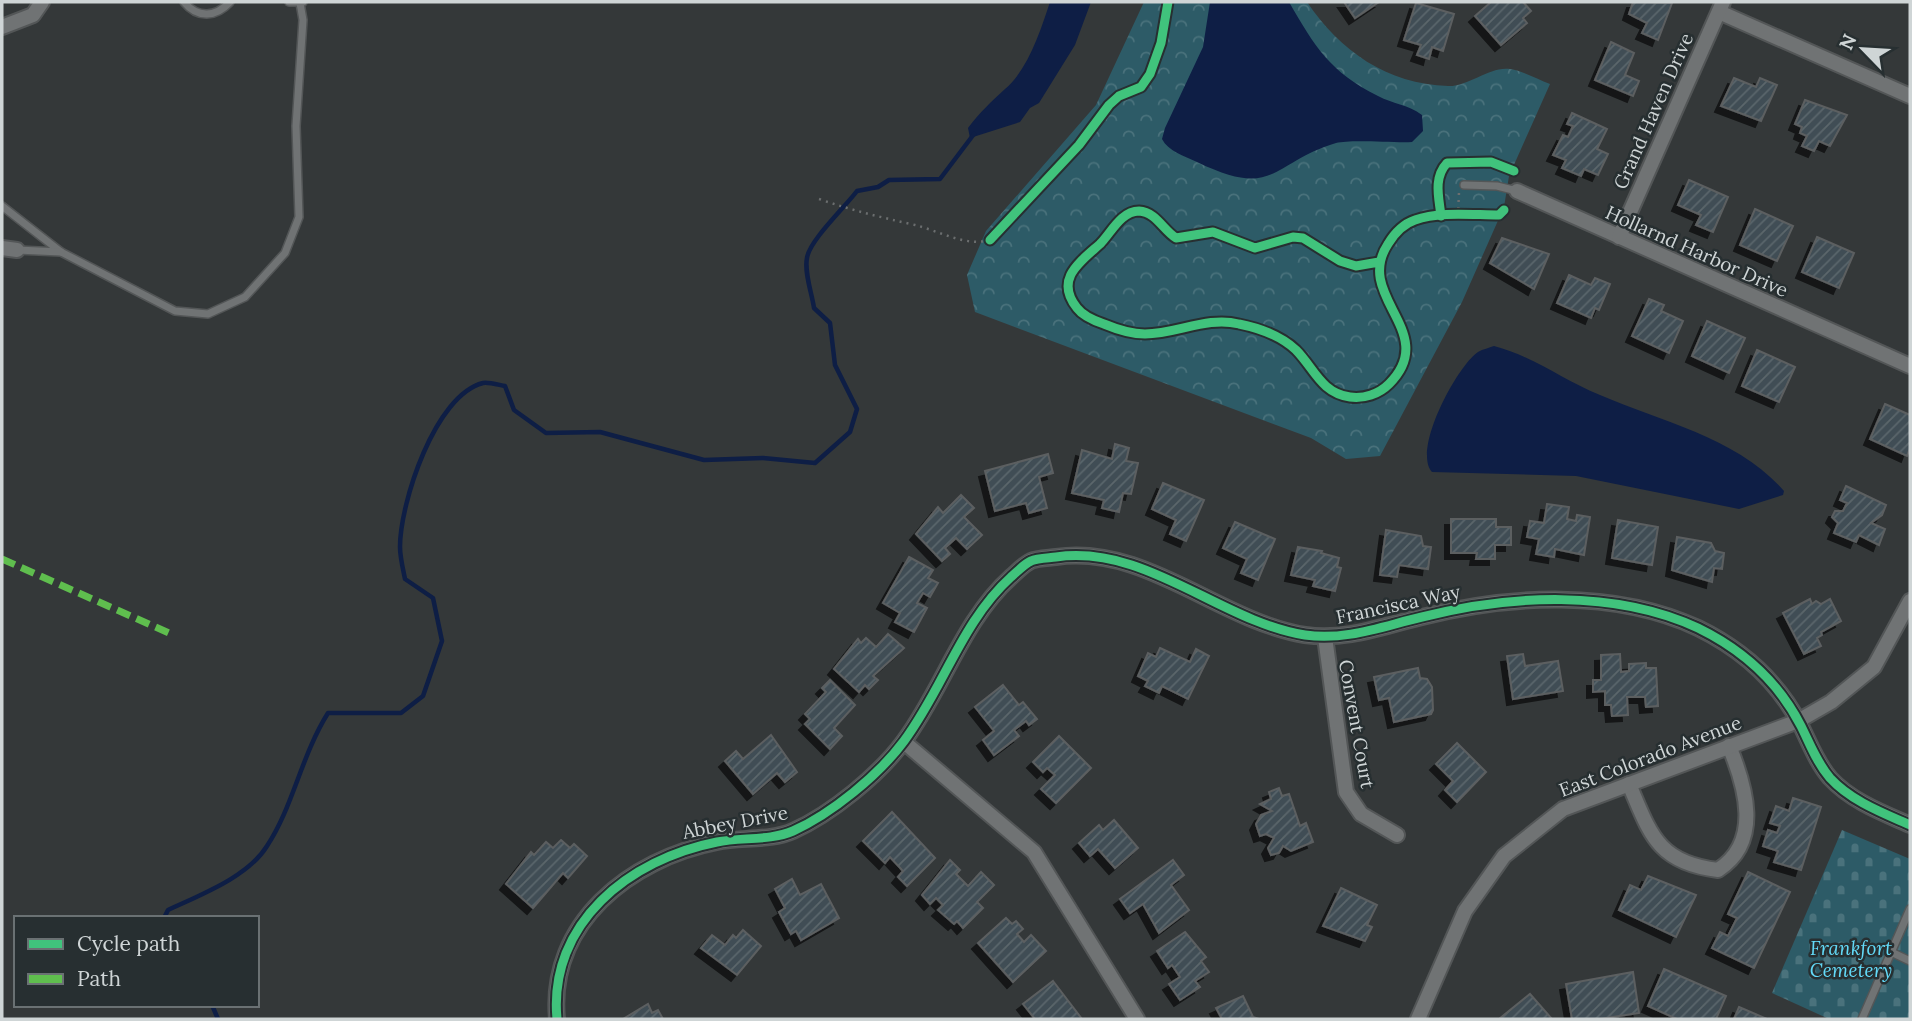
<svg xmlns="http://www.w3.org/2000/svg" width="1912" height="1021" font-family="Lora,serif">
	<style>
		.cemetery { fill: url(#cemetery-stones) }
		.park { fill: url(#park-crowns) }
		.water { fill: #0e1e45 }
		.lines { fill: none; stroke-linecap: round; stroke-linejoin: round }
		.stream { stroke: #0e1e45; stroke-width: 4.5 }
		.building { fill: url(#building-hatch); stroke: #5c5f61; stroke-width: 2; filter: url(#shadow) }
		.lane-casing { stroke: #535657; stroke-width: 10 }
		.street-casing { stroke: #535657; stroke-width: 18 }
		.path { stroke: #6b6e6f; stroke-width: 2.5; stroke-dasharray: 2 5; stroke-linecap: butt }
		.lane { stroke: #707374; stroke-width: 7 }
		.street { stroke: #707374; stroke-width: 14 }
		.quiet { stroke: #5fbe4e; stroke-width: 7; stroke-dasharray: 14 7; stroke-linecap: butt }
		.cycleway-casing { stroke: #272f31; stroke-width: 13 }
		.cycleway { stroke: #40c37c; stroke-width: 9 }
		.labels { text-anchor: middle; stroke-width: 5; stroke-linejoin: round; paint-order: stroke }
		.street-label { font-size: 19px; fill: #cfd5d6; stroke: #272f31 }
		.park-label { font-size: 19px; font-style: italic; fill: #63daf8; stroke: #272f31 }
	</style>
	<defs>
		<pattern id="cemetery-stones" width="16" height="16" patternUnits="userSpaceOnUse" patternTransform="scale(1.75)"><rect width="16" height="16" fill="#2d5b67"/><path d="M2 7V4a2 2 0 0 1 4 0v3zM10 15v-3a2 2 0 0 1 4 0v3z" fill="#4a727c"/></pattern>
		<pattern id="park-crowns" width="20" height="18" patternUnits="userSpaceOnUse" patternTransform="scale(1.75)"><rect width="20" height="18" fill="#2d5b67"/><path d="M2 6a3 3 0 1 1 6 0M12 15a3 3 0 1 1 6 0" fill="none" stroke="#4a727c"/></pattern>
		<pattern id="building-hatch" width="6" height="6" patternUnits="userSpaceOnUse" patternTransform="scale(1.75)"><rect width="6" height="6" fill="#404d54"/><path d="M-1 1l2-2M0 6l6-6M5 7l2-2" fill="none" stroke="#5b666c"/></pattern>
		<filter id="shadow"><feDropShadow dx="-6" dy="6" stdDeviation="0" flood-color="#0009"/></filter>
	</defs>
	<rect width="100%" height="100%" fill="#343839"/>
	<!-- cemetery -->
	<polygon class="cemetery" points="1842,830 1910,859 1910,1019 1829,1019 1772,993"/>
	<!-- park -->
	<path class="park" d="M1144,2H1307C1340,51 1387,84 1448,86C1468,87 1490,66 1510,69C1523,71 1537,79 1550,84L1509,176L1504,207L1462,302L1380,456L1346,459L1311,438L975,312L967,275L986,231L1096,105Z"/>
	<!-- water -->
	<g class="water">
		<path d="M1050,2H1091L1075,45L1039,103L1030,108L1020,122L970,138L968,128C980,112 991,102 1005,89C1028,70 1041,29 1050,2Z"/>
		<path d="M1210,2H1289C1315,47 1330,72 1378,96C1393,104 1407,104 1422,115L1423,131L1412,142C1393,143 1351,139 1336,143C1270,163 1276,200 1197,162C1184,156 1168,151 1162,139L1165,128L1203,47Z"/>
		<path d="M1494,346C1533,356 1563,380 1600,395C1663,422 1738,438 1784,491L1783,495L1739,509L1576,476L1432,472C1412,450 1457,366 1478,352C1483,349 1489,348 1494,346Z"/>
	</g>
	<g class="lines">
		<!-- stream -->
		<g class="stream">
			<path d="M164,918L168,910C200,895 248,877 267,846C293,807 301,756 328,713H401L423,696L442,641L433,598L405,579C403,569 400,557 400,547C400,503 435,395 483,383C489,382 499,385 505,386L514,410L546,433L600,432L704,460L763,458L815,463L850,432L857,409L835,365L830,323L814,308C812,294 804,272 807,258C809,241 845,207 857,191L878,187L889,180L940,179L974,134"/>
			<polyline points="212,1005 218,1019"/>
		</g>
	</g>
	<!-- building -->
	<g class="building">
		<polygon points="1344,2 1379,2 1355,18"/>
		<polygon points="1491,2 1523,2 1531,11 1523,18 1527,23 1501,45 1475,16"/>
		<polygon points="1633,2 1672,3 1658,40 1642,33 1647,23 1629,14"/>
		<polygon points="1416,3 1454,14 1443,51 1432,47 1429,59 1417,55 1421,45 1404,40"/>
		<polygon points="1611,42 1634,53 1625,75 1639,81 1633,96 1595,80"/>
		<polygon points="1734,78 1756,87 1760,78 1777,85 1761,121 1721,106"/>
		<polygon points="1805,100 1847,115 1830,146 1819,141 1814,151 1802,146 1807,136 1800,133 1802,127 1795,124"/>
		<polygon points="1572,113 1607,129 1597,149 1608,154 1598,175 1584,169 1581,176 1562,168 1566,160 1553,155 1563,135 1568,137 1573,126 1567,124"/>
		<polygon points="1689,180 1728,197 1713,232 1696,225 1701,215 1678,205"/>
		<polygon points="1755,209 1793,226 1777,261 1740,245"/>
		<polygon points="1817,237 1854,253 1839,288 1802,272"/>
		<polygon points="1502,238 1549,254 1534,289 1490,263"/>
		<polygon points="1569,275 1591,285 1595,278 1610,284 1599,310 1595,308 1591,318 1557,303"/>
		<polygon points="1649,299 1664,305 1661,311 1683,321 1669,353 1632,336"/>
		<polygon points="1707,321 1745,338 1729,373 1692,356"/>
		<polygon points="1757,350 1795,367 1779,402 1742,386"/>
		<polygon points="1885,404 1910,415 1910,448 1907,456 1870,439"/>
		<polygon points="1115,444 1129,448 1126,461 1138,463 1131,494 1123,493 1119,512 1102,508 1104,500 1072,493 1082,450 1112,459"/>
		<polygon points="1048,454 1053,473 1039,477 1047,508 1029,513 1026,503 995,511 985,471"/>
		<polygon points="1163,483 1204,500 1186,541 1170,534 1176,520 1152,509"/>
		<polygon points="1846,486 1886,505 1882,515 1871,523 1885,529 1879,545 1859,535 1856,542 1834,533 1838,523 1832,517 1835,511 1843,511 1847,503 1840,500"/>
		<polygon points="961,495 974,508 964,517 982,535 967,549 956,538 945,548 950,554 942,561 916,534 938,507 943,513"/>
		<polygon points="1547,504 1569,507 1567,519 1576,521 1577,515 1590,517 1584,555 1555,549 1554,557 1536,554 1539,539 1527,537 1530,521 1544,523"/>
		<polygon points="1451,519 1496,519 1496,527 1511,527 1511,545 1495,545 1495,559 1476,559 1477,553 1451,553"/>
		<polygon points="1618,520 1658,527 1652,565 1612,558"/>
		<polygon points="1235,522 1275,539 1258,580 1241,573 1247,559 1223,548"/>
		<polygon points="1386,530 1421,536 1423,546 1431,547 1428,569 1399,565 1397,577 1380,575"/>
		<polygon points="1677,537 1711,543 1715,551 1724,553 1722,569 1714,568 1712,582 1672,570"/>
		<polygon points="1298,547 1322,551 1321,553 1339,558 1337,567 1341,568 1335,591 1313,586 1315,580 1291,575"/>
		<polygon points="909,557 933,570 928,578 938,583 930,597 923,593 917,603 927,608 914,632 895,622 900,613 883,603"/>
		<polygon points="1810,599 1812,604 1816,601 1821,604 1830,599 1841,621 1821,632 1822,635 1817,638 1821,646 1804,654 1783,613"/>
		<polygon points="888,634 904,648 873,676 878,680 869,689 865,685 859,692 834,669 858,639 861,643 866,638 876,647"/>
		<polygon points="1160,648 1190,662 1196,649 1209,656 1188,699 1162,686 1159,693 1145,686 1148,681 1138,676 1148,653 1156,657"/>
		<polygon points="1523,654 1525,666 1558,661 1563,691 1513,699 1507,656"/>
		<polygon points="1620,654 1621,672 1629,671 1629,664 1646,663 1646,668 1656,668 1658,706 1646,707 1645,697 1627,697 1628,715 1612,716 1611,705 1605,705 1605,691 1593,692 1593,680 1601,680 1601,655"/>
		<polygon points="1418,668 1420,678 1427,679 1432,687 1433,710 1431,714 1394,722 1389,698 1379,700 1374,677"/>
		<polygon points="830,680 855,705 834,728 842,736 830,749 805,724 810,719 805,714 826,692 822,688"/>
		<polygon points="1003,685 1019,705 1023,702 1037,719 1029,725 1026,721 1014,730 1019,736 994,755 983,740 994,731 975,707"/>
		<polygon points="771,735 797,772 785,782 777,773 753,794 725,761 736,751 743,759"/>
		<polygon points="1059,736 1091,768 1056,803 1041,789 1055,775 1047,768 1043,772 1033,762"/>
		<polygon points="1457,743 1486,772 1457,802 1445,790 1453,781 1436,764"/>
		<polygon points="1279,788 1282,796 1289,794 1300,826 1306,823 1313,842 1291,851 1283,846 1279,853 1271,855 1268,848 1274,838 1266,834 1260,836 1256,824 1261,815 1272,811 1260,804 1271,799 1269,792"/>
		<polygon points="1793,798 1821,807 1801,870 1774,862 1778,851 1763,846 1768,830 1777,833 1780,826 1770,823 1776,806 1789,811"/>
		<polygon points="892,812 935,858 907,886 898,877 903,871 890,857 885,863 863,841"/>
		<polygon points="1114,820 1138,848 1115,868 1098,849 1090,856 1079,843 1099,825 1103,830"/>
		<polygon points="561,840 570,848 574,844 587,856 568,878 563,873 533,908 506,884 531,852 534,855 546,842 553,848"/>
		<polygon points="950,860 960,870 956,874 968,886 981,872 994,885 977,902 983,908 963,928 957,921 954,924 938,910 943,905 936,898 930,904 922,895"/>
		<polygon points="1173,860 1184,875 1171,885 1189,910 1159,933 1143,904 1130,913 1120,899"/>
		<polygon points="1748,872 1790,892 1754,968 1712,948 1720,932 1728,936 1737,918 1728,914"/>
		<polygon points="1648,876 1696,895 1676,937 1619,910 1630,885 1641,890"/>
		<polygon points="792,879 800,895 821,884 839,918 801,940 796,931 791,934 779,912 785,908 775,889"/>
		<polygon points="1341,888 1377,905 1367,925 1372,927 1365,941 1323,926"/>
		<polygon points="1006,918 1012,924 1016,921 1023,929 1017,934 1024,942 1031,935 1046,951 1013,982 978,943"/>
		<polygon points="743,930 761,946 737,975 701,948 712,935 725,945 733,935 736,938"/>
		<polygon points="1185,932 1206,957 1201,961 1209,972 1195,981 1200,987 1180,1000 1169,984 1180,977 1172,965 1168,968 1157,951"/>
		<polygon points="1664,969 1726,996 1716,1019 1677,1019 1648,1006"/>
		<polygon points="1633,972 1639,1013 1600,1019 1572,1019 1566,984"/>
		<polygon points="1053,981 1082,1019 1035,1019 1023,1004"/>
		<polygon points="1530,994 1552,1019 1499,1019"/>
		<polygon points="1243,996 1253,1017 1259,1019 1222,1019 1216,1008"/>
		<polygon points="648,1004 652,1013 658,1010 663,1019 623,1019"/>
		<polygon points="1739,1007 1767,1019 1734,1019"/>
	</g>
	<g class="lines">
		<defs>
			<g id="lane">
				<path d="M184,2C198,19 216,17 230,2"/>
				<polyline points="289,2 303,2"/>
				<polyline points="1464,185 1497,186 1517,191"/>
				<polyline points="2,206 61,252 175,311 208,314 245,297 285,253 299,217 296,126 303,20 300,3"/>
				<polyline points="17,250 61,252"/>
				<polyline points="1891,952 1910,961"/>
				<polyline points="1862,1019 1910,909"/>
			</g>
			<g id="street">
				<polyline points="1719,12 1910,96"/>
				<polyline points="2,27 33,15 42,2"/>
				<polyline points="1517,191 1910,366"/>
				<polyline points="1619,237 1723,2"/>
				<polyline points="2,248 17,250"/>
				<polyline points="1325,637 1346,792 1361,814 1397,835"/>
				<polyline points="904,742 1034,852 1137,1019"/>
				<path d="M1629,784C1650,833 1657,863 1718,870C1762,842 1746,787 1729,746"/>
				<path d="M557,1019C548,923 630,859 717,842C741,837 770,841 793,831C831,814 879,775 904,741C943,689 962,621 1011,577C1017,572 1024,564 1031,561C1037,558 1048,558 1056,557C1146,544 1219,621 1305,635C1346,641 1383,626 1422,617C1509,595 1614,589 1698,628C1743,650 1778,681 1801,726C1810,744 1817,763 1830,778C1851,801 1883,813 1910,825"/>
				<polyline points="1418,1019 1465,911 1504,856 1563,809 1798,721 1831,702 1874,667 1910,601"/>
			</g>
		</defs>
		<!-- lane casing -->
		<use href="#lane" class="lane-casing"/>
		<!-- street casing -->
		<use href="#street" class="street-casing"/>
		<!-- path -->
		<g class="path">
			<path d="M819,199C854,211 880,217 915,225C939,231 966,247 990,240"/>
			<polyline points="1458,216 1459,192"/>
		</g>
		<!-- lane -->
		<use href="#lane" class="lane"/>
		<!-- street -->
		<use href="#street" class="street"/>
		<!-- quiet -->
		<polyline class="quiet" points="2,559 169,633"/>
		<defs>
			<g id="cycleway">
				<path d="M1441,216C1439,198 1433,178 1447,163L1491,162L1514,171"/>
				<polyline points="990,240 1079,145 1109,105 1119,96 1141,87 1150,74 1161,43 1168,2"/>
				<path d="M1379,262L1356,266L1340,261L1303,238L1293,237L1255,248L1213,232L1176,238C1163,230 1156,212 1139,211C1121,211 1111,233 1100,244C1080,262 1054,279 1077,308C1083,316 1095,321 1104,324C1116,329 1131,334 1145,334C1177,334 1207,316 1239,324C1259,328 1281,336 1296,350C1314,368 1321,393 1350,397C1364,399 1379,394 1389,384C1441,332 1353,297 1388,244C1394,234 1403,224 1415,220C1439,211 1473,215 1499,215L1504,210"/>
				<path d="M557,1019C548,923 630,859 717,842C741,837 770,841 793,831C831,814 879,775 904,741C943,689 962,621 1011,577C1017,572 1024,564 1031,561C1037,558 1048,558 1056,557C1146,544 1219,621 1305,635C1346,641 1383,626 1422,617C1509,595 1614,589 1698,628C1743,650 1778,681 1801,726C1810,744 1817,763 1830,778C1851,801 1883,813 1910,825"/>
			</g>
		</defs>
		<!-- cycleway casing -->
		<use href="#cycleway" class="cycleway-casing"/>
		<!-- cycleway -->
		<use href="#cycleway" class="cycleway"/>
	</g>
	<g class="labels">
		<!-- street labels -->
		<g class="street-label">
			<text transform="translate(1653 111) rotate(-66)" y="7">Grand Haven Drive</text>
			<text transform="translate(1697 251) rotate(24)" y="7">Hollarnd Harbor Drive</text>
			<text transform="translate(1398 604) rotate(-12)" y="7">Francisca Way</text>
			<text transform="translate(1357 724) rotate(80)" y="7">Convent Court</text>
			<text transform="translate(1650 756) rotate(-21)" y="7">East Colorado Avenue</text>
			<text transform="translate(735 822) rotate(-11)" y="7">Abbey Drive</text>
		</g>
		<!-- park labels -->
		<g class="park-label">
			<text x="1851" y="955">Frankfort<tspan x="1851" dy="22">Cemetery</tspan></text>
		</g>
	</g>
	<!-- border -->
	<rect width="1912" height="1021" fill="none" stroke="#cfd5d6" stroke-width="7"/>
	<!-- legend -->
	<rect x="14" y="916" width="245" height="91" fill="#272f31" stroke="#6a7173" stroke-width="2"/>
	<rect x="28" y="939" width="35" height="10" fill="#40c37c" stroke="#6a7173" stroke-width="2"/>
	<text x="77" y="951" font-size="21" fill="#cfd5d6">Cycle path</text>
	<rect x="28" y="974" width="35" height="10" fill="#5fbe4e" stroke="#6a7173" stroke-width="2"/>
	<text x="77" y="986" font-size="21" fill="#cfd5d6">Path</text>
	<!-- north arrow -->
	<g transform="translate(1863 49) rotate(295)" stroke="#272f31" stroke-width="5" paint-order="stroke">
	<path d="M0-5L12 26L0 18L-12 26Z" fill="#cfd5d6"/>
	<text y="-10" font-size="19" font-weight="bold" text-anchor="middle" fill="#cfd5d6">N</text>
	</g>
</svg>
